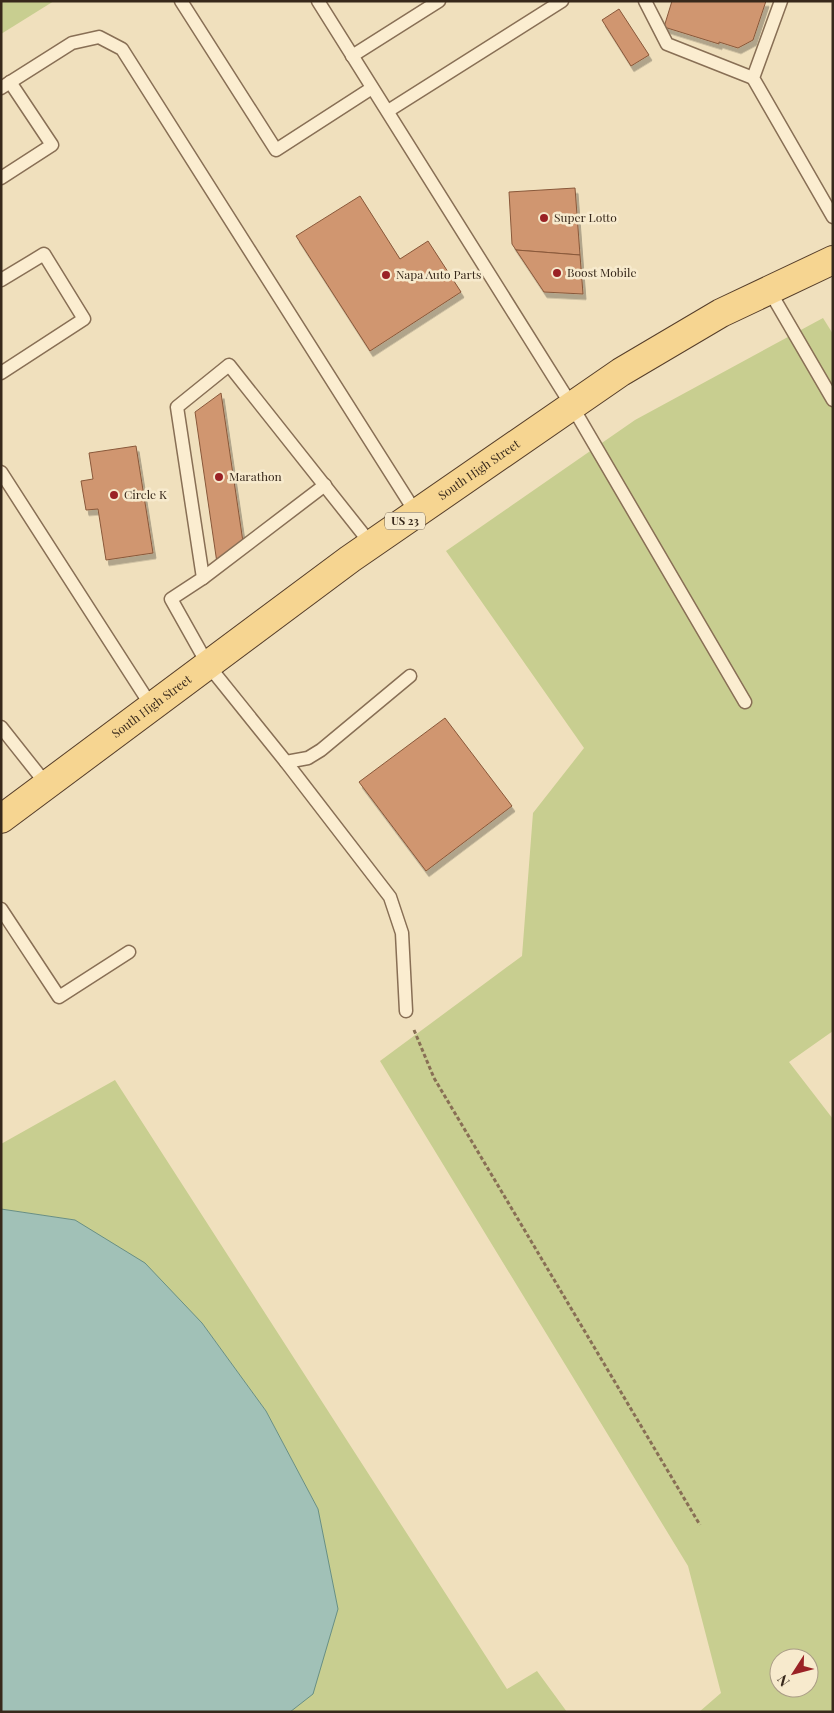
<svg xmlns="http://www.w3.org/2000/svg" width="834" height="1713" font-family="'Playfair Display',serif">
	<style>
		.green { fill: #c8ce90; fill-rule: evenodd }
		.water { fill: #a1c1b7; stroke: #688f84 }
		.building { fill: #d09670; stroke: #89583a; filter: url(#shadow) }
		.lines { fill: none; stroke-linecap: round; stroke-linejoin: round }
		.lane-casing { stroke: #886f55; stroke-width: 15 }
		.primary-casing { stroke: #563e2a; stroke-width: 30 }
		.path { stroke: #886f55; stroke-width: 3; stroke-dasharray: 4 2.5; stroke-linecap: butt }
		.lane { stroke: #fbedd0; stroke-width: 12 }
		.primary { stroke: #f6d591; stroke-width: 28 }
		.poi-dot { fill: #9a2225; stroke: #f7eacd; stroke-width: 2 }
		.labels { text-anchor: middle; stroke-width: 5; stroke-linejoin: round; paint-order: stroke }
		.shield { fill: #f7eacd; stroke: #716250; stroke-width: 1 }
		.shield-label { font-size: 11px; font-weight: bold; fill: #37281b }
		.poi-label { font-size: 12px; fill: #37281b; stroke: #f7eacd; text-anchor: start }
		.street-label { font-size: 12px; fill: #37281b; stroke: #f7eacd }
	</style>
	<defs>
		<filter id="shadow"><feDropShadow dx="3" dy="5.5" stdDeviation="0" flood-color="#0004"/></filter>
	</defs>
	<rect width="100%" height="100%" fill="#f0e0bd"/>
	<!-- green -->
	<g class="green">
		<polygon points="1,1 54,1 1,34"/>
		<path d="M823,318L833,334V1031L789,1062L833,1119V1712H699L721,1693L688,1566L380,1061L522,956L533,813L584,748L446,551L635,420ZM779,1658H809V1688H779Z"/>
		<polygon points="115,1080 507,1689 537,1671 567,1712 290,1712 313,1693 318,1509 266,1411 202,1323 75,1220 1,1209 1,1144"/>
	</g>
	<!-- water -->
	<polygon class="water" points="1,1209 75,1220 145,1263 202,1323 266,1411 318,1509 338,1609 313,1694 290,1712 1,1712"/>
	<!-- building -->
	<g class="building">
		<polygon points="672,1 766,1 753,40 738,48 719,42 719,44 664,27"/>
		<polygon points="619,9 649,55 631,66 602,20"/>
		<polygon points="575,188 580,255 516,250 512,244 509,192"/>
		<polygon points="360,196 400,259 428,241 461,292 370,351 296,236"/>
		<polygon points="516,250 580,255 583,294 544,292"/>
		<polygon points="221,393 243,542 217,563 195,412"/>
		<polygon points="136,446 153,553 106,560 98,509 86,510 81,481 93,479 89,453"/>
		<polygon points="445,718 512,806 426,871 359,782"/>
	</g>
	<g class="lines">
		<defs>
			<g id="lane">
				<polyline points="181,1 276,150 372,88"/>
				<polyline points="318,1 572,406 745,702"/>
				<polyline points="645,1 667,44 753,78"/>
				<polyline points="781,1 753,78 833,217"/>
				<polyline points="352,56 439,1"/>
				<polyline points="1,88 72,43 99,37 122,49 416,513"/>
				<polyline points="388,111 562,1"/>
				<polyline points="1,178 52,145 10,82"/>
				<polyline points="1,280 44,254 84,319 1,373"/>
				<polyline points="769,290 833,400"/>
				<polyline points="1,472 152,707"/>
				<polyline points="371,544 229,365 177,407 203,578 171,599 208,665 286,762 308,758 321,750 410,676"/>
				<polyline points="203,578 325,485"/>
				<polyline points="1,727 47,785"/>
				<polyline points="286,762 390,897 402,933 406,1011"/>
				<polyline points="1,909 59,997 129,952"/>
			</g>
			<g id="primary">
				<path id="s1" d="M1,819L350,559L621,372L721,313L833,260"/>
			</g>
		</defs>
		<!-- lane casing -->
		<use href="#lane" class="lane-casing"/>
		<!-- primary casing -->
		<use href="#primary" class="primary-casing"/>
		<!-- path -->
		<polyline class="path" points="414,1030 434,1078 700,1525"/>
		<!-- lane -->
		<use href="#lane" class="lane"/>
		<!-- primary -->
		<use href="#primary" class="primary"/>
	</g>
	<!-- markers -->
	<g class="poi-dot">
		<circle cx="544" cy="218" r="5"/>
		<circle cx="557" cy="273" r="5"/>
		<circle cx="386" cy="275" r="5"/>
		<circle cx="219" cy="477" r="5"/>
		<circle cx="114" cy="495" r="5"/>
	</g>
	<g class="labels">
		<!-- shield labels -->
		<rect class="shield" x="385" y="512.5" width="40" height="17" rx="4"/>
		<g class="shield-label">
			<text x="405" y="525">US 23</text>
		</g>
		<!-- poi labels -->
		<g class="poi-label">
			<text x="554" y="222">Super Lotto</text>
			<text x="567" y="277">Boost Mobile</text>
			<text x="396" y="279">Napa Auto Parts</text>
			<text x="229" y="481">Marathon</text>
			<text x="124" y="499">Circle K</text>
		</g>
		<!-- street labels -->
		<g class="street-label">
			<text dy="4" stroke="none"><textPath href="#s1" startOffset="592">South High Street</textPath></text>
			<text dy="4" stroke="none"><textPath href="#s1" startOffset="188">South High Street</textPath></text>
		</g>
	</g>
	<!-- border -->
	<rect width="834" height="1713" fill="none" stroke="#37281b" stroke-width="5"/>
	<!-- north arrow -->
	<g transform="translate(794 1673) rotate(234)"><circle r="24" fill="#f7eacd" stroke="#aa9c86"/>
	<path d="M0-4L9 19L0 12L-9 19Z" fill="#9a2225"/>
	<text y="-8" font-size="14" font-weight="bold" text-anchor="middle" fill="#37281b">N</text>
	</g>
</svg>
